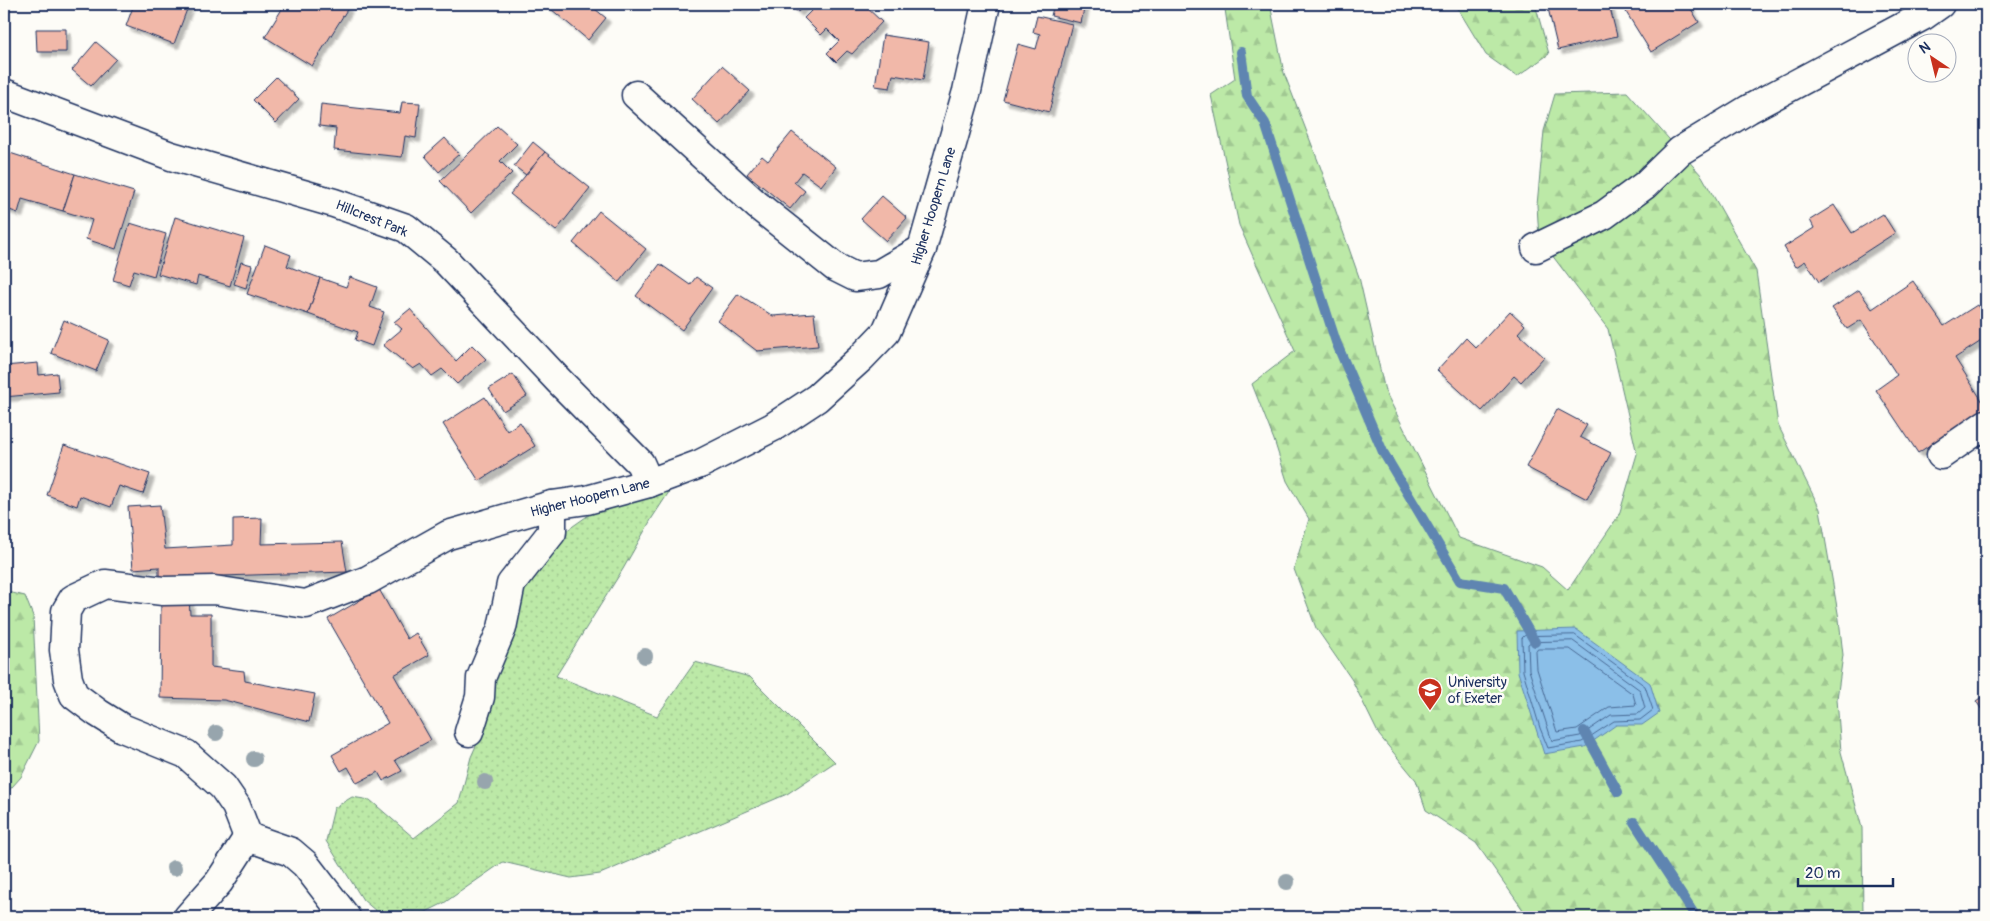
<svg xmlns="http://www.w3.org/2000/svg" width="1990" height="921" font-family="Pangolin,sans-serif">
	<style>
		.grass { fill: url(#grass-dots); stroke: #6c8c82 }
		.forest { fill: url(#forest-firs); stroke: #6c8c82 }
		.water { fill: #8bbfe8; stroke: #5e85b1 }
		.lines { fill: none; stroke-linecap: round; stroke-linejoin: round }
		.shore { stroke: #486995; stroke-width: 1 }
		.stream { stroke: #5e85b1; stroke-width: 10 }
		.building { fill: #f1b8a9; stroke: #1b2f5e; filter: url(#shadow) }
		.minor-casing { stroke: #1b2f5e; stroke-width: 31 }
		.minor { stroke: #fdfcf7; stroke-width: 28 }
		.tree { fill: #97a5ad }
		.labels { text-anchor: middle; stroke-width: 5; stroke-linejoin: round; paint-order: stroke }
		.street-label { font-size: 14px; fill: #1b2f5e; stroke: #fdfcf7 }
		.poi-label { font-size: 14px; fill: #1b2f5e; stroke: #fdfcf7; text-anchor: start }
	</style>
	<defs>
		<pattern id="grass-dots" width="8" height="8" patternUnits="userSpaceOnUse" patternTransform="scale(1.25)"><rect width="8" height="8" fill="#bce9a7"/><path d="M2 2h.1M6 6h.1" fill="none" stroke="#a1c892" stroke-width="1.8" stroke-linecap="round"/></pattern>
		<pattern id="forest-firs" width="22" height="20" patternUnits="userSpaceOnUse" patternTransform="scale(1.25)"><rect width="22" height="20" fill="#bce9a7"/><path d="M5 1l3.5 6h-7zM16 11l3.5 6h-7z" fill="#a1c892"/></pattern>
		<filter id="shadow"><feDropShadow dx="4.5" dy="4.5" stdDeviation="1" flood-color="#0004"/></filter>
	</defs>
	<rect width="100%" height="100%" fill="#fdfcf7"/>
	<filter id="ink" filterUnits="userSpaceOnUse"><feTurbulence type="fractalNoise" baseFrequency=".02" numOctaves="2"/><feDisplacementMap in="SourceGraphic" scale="10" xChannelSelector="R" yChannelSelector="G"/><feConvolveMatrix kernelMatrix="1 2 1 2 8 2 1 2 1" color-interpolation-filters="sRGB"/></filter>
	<g filter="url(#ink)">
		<!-- grass -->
		<polygon class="grass" points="671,489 652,518 623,569 556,676 657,716 695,662 750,677 835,762 787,794 600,874 571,878 503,862 444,903 416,917 383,917 363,900 326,841 334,808 352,797 370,800 414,838 459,803 471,757 491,712 498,655 542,548 593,512"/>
		<!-- forest -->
		<g class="forest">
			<polygon points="1219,4 1270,4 1284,73 1320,166 1359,277 1385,391 1459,538 1542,567 1568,590 1619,515 1637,454 1608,329 1539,238 1537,205 1544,131 1555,94 1627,92 1702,176 1756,271 1778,425 1820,509 1839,619 1843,655 1837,699 1841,752 1862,828 1863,917 1667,917 1651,916 1649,917 1528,917 1476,843 1426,810 1416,780 1379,735 1352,680 1316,628 1294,569 1309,519 1287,481 1274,440 1252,384 1295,351 1239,225 1211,95 1235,79 1225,9"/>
			<polygon points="1455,4 1535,4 1549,54 1517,77 1486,55"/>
			<polygon points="4,591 25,596 33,616 39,741 21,777 4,796"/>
		</g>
		<!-- water -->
		<polygon class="water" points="1576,629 1650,683 1659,713 1642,725 1616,725 1585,747 1544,754 1518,672 1517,631"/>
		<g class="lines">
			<!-- shore -->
			<g class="shore">
				<polygon points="1575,635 1645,686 1653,710 1640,720 1614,721 1582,742 1548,748 1540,728 1523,671 1522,638 1524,636"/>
				<polygon points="1573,641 1640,690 1645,708 1638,714 1611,715 1580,736 1552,741 1529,670 1528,644 1531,642"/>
				<polygon points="1538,649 1570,649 1633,694 1636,705 1609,707 1577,729 1557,732 1537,669 1536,652"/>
			</g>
			<!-- stream -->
			<g class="stream">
				<polyline points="1241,52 1247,96 1265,123 1336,342 1383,452 1460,581 1504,588 1535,642"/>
				<polyline points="1584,731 1618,792"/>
				<polyline points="1634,822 1696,917"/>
			</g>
		</g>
		<!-- building -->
		<g class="building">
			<polygon points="134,4 189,4 174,44 126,26"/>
			<polygon points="285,4 340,4 348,8 312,66 265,37"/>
			<polygon points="545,4 589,4 606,18 588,40"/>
			<polygon points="789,4 806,4 798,12"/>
			<polygon points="818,4 863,4 882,22 852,54 847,51 836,62 827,53 839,41 827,29 821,35 804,18"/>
			<polygon points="1054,4 1085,4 1081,23 1051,16"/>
			<polygon points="1547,4 1609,4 1617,36 1558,50"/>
			<polygon points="1639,4 1688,4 1699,22 1651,52 1626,12"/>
			<polygon points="1037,16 1072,24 1049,112 1003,100 1018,44 1036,49 1040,34 1033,32"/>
			<polygon points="36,29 66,29 66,52 37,52"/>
			<polygon points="883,35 929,42 923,80 893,75 890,88 875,86"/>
			<polygon points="96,42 116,59 91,86 72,70"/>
			<polygon points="722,66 750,91 719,124 692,99"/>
			<polygon points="276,77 299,99 276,123 253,100"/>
			<polygon points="402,102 420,103 416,138 405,136 402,157 334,150 336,128 319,126 321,104 400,113"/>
			<polygon points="497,126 517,144 500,161 512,173 471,213 440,181"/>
			<polygon points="792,132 836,167 821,186 802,172 794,182 805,191 790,209 747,174 762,156 768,161"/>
			<polygon points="445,138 459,154 439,172 425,156"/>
			<polygon points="533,142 545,152 526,175 514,166"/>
			<polygon points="545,152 590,188 556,231 510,194"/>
			<polygon points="10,153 75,174 63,211 22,199 18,213 4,208 4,175"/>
			<polygon points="75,174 134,192 116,249 86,239 92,220 63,211"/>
			<polygon points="882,196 907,218 886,241 861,219"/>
			<polygon points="1834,205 1852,233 1883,214 1895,233 1819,282 1805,261 1796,267 1784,247 1814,228 1810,220"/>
			<polygon points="599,211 646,249 619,282 573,243"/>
			<polygon points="175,217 244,238 230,286 198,276 196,285 158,274"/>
			<polygon points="130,223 166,234 154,276 134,270 129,285 113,280"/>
			<polygon points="265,245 291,255 287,266 320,278 308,314 247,294"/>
			<polygon points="241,262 252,265 246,288 234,284"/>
			<polygon points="660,264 690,285 696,277 712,288 682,330 636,296"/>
			<polygon points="350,277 377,287 370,307 384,312 372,346 355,340 358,332 308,314 320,278 346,287"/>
			<polygon points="1913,281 1944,326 1977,305 1986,318 1986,338 1955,358 1986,407 1918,453 1876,390 1897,375 1861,320 1847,329 1832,308 1859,290 1872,309"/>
			<polygon points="738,294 773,316 814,313 818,346 757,351 718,321"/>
			<polygon points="410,309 456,361 472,345 486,359 457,384 442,369 432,376 421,364 413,369 383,345 402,329 394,322"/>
			<polygon points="1510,311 1525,325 1518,333 1544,357 1521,382 1514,376 1482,411 1437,370 1466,338 1476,348"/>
			<polygon points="64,320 109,340 96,371 51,353"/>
			<polygon points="38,363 39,375 57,373 59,392 4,397 4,366"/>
			<polygon points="513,374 527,396 503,411 489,389"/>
			<polygon points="485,397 507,431 520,422 535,446 479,481 443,424"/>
			<polygon points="1557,409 1587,425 1580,437 1611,453 1587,499 1526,467"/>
			<polygon points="64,445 150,474 143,494 119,486 111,507 80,496 77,506 47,495"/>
			<polygon points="160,505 165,549 233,545 233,519 262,518 261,544 342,542 347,572 159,578 159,567 133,569 128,507"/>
			<polygon points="379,589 407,639 416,633 429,655 394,675 431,740 395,760 402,771 383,781 378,772 357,783 348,767 341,771 332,755 388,723 328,619"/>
			<polygon points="161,597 189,597 190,614 211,614 211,667 244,671 245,681 315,694 309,722 224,700 160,698"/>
			<polygon points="1986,694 1986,716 1976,701"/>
		</g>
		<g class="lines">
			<defs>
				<g id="minor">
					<polyline points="4,93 171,156 334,203 406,228 446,261 559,381 640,463 649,483"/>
					<polyline points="636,95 757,205 835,267 855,277 879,274 922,249"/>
					<polyline points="1536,248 1604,215 1645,185 1680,151 1749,109 1923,16 1940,4"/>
					<polyline points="1941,455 1986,424"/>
					<polyline points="469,732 480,697 481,678 502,628 511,584 552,532 552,505"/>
					<polyline points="188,917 219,882 248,837"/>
					<polyline points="346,917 305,864 291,852 248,837 236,806 223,787 186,754 122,728 98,713 74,695 68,679 64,650 66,611 73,599 105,584 163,591 214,590 306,604 368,580 448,535 552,505 587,500 649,483 700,464 773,427 817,398 861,358 886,332 922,249 967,91 986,4"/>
				</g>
			</defs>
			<!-- minor casing -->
			<use href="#minor" class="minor-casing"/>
			<!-- minor -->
			<use href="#minor" class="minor"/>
		</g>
		<!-- trees -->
		<g class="tree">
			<circle cx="645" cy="656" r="8"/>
			<circle cx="216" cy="733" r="8"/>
			<circle cx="254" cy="759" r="8"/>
			<circle cx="485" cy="782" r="8"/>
			<circle cx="174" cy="868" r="8"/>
			<circle cx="1287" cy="882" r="8"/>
		</g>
	</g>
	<!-- icons -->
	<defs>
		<symbol id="university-pin" viewBox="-11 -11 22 30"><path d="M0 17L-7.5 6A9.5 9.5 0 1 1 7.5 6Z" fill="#c8321e" stroke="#fdfcf7"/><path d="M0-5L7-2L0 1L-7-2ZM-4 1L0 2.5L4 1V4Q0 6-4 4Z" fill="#fff"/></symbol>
	</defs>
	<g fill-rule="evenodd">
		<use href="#university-pin" x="1416" y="676" width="28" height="38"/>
	</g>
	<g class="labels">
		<!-- street labels -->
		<g class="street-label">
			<text transform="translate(933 206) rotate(-73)" y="5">Higher Hoopern Lane</text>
			<text transform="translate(372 218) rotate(22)" y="5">Hillcrest Park</text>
			<text transform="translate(590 497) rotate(-14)" y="5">Higher Hoopern Lane</text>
		</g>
		<!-- poi labels -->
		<g class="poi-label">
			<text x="1448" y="687">University<tspan x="1448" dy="16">of Exeter</tspan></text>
		</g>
	</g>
	<!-- margin -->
	<rect width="1990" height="921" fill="none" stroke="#fdfcf7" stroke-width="20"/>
	<rect x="10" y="10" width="1970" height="901" fill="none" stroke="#1b2f5e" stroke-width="2" filter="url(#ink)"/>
	<!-- north arrow -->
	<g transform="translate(1932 58) rotate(325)"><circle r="24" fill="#fdfcf7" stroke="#a3aaba"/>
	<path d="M0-4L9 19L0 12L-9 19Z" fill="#c8321e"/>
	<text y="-8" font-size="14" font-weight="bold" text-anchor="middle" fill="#1b2f5e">N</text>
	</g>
	<!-- scale -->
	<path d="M1798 878v8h95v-8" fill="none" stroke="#1b2f5e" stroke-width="2.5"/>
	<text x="1805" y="878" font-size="15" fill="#1b2f5e" stroke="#fdfcf7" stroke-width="4" paint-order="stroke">20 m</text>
</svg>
